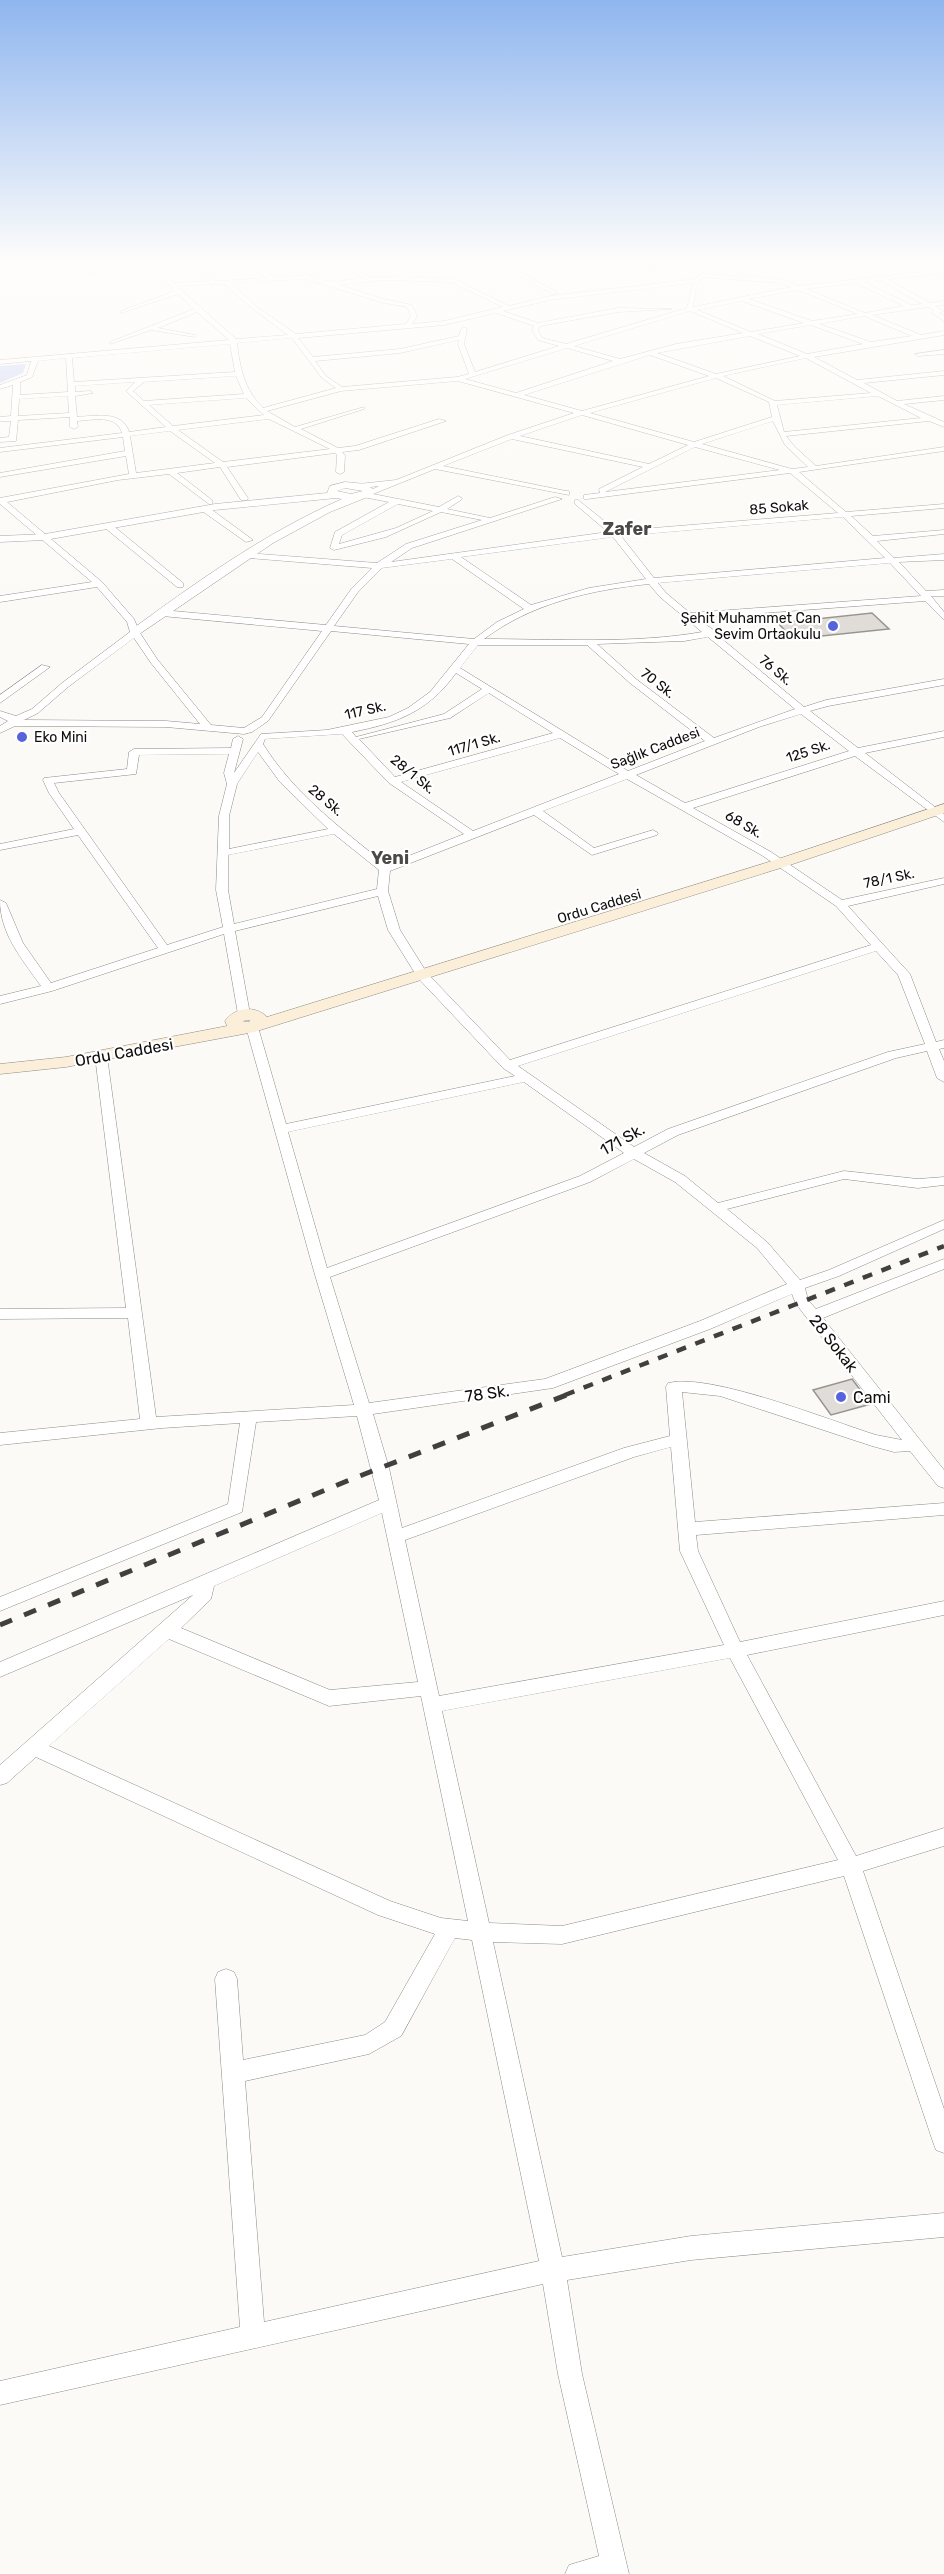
<svg xmlns="http://www.w3.org/2000/svg" width="944" height="2574" font-family="Rubik,sans-serif">
	<style>
		.built { fill: #f2ece2 }
		.green { fill: #c3cdf4 }
		.building { fill: #e0ddd9; stroke: #979490; stroke-width: 1.5 }
		.lines { fill: none; stroke-linecap: round; stroke-linejoin: round }
		.minor-casing { stroke: #8d8b87; stroke-width: 1 }
		.tertiary-casing { stroke: #8d8b87; stroke-width: 1 }
		.secondary-casing { stroke: #8d8b87; stroke-width: 1 }
		.minor { fill: #fff; fill-rule: evenodd }
		.tertiary { fill: #fff; fill-rule: evenodd }
		.secondary { fill: #fcefd9; fill-rule: evenodd }
		.rail-far1 { stroke: #42403f; stroke-width: 4.5; stroke-dasharray: 10 10; stroke-linecap: butt }
		.rail { stroke: #42403f; stroke-width: 5; stroke-dasharray: 13 13; stroke-linecap: butt }
		.poi-dot { fill: #5763da; stroke: #fff; stroke-width: 2 }
		.labels { text-anchor: middle; stroke-width: 4.5; stroke-linejoin: round; paint-order: stroke }
		.far-street-label { font-size: 14px; fill: #0f0e0d; stroke: #fff }
		.far-poi-label { font-size: 14px; fill: #0f0e0d; stroke: #fff; text-anchor: end }
		.street-label { font-size: 16px; fill: #0f0e0d; stroke: #fff }
		.poi-label { font-size: 16px; fill: #0f0e0d; stroke: #fff; text-anchor: start }
		.far-district-label { font-size: 18px; font-weight: bold; fill: #4b4945; stroke: #fff }
	</style>
	<rect width="100%" height="100%" fill="#fcfaf6"/>
	<!-- built -->
	<polygon class="built" points="632,263 720,263 705,268 650,272"/>
	<!-- green -->
	<polygon class="green" points="26,364 23,373 0,383 0,366"/>
	<!-- building -->
	<g class="building">
		<polygon points="872,613 889,629 793,639 778,623"/>
		<polygon points="852,1379 871,1404 831,1415 813,1390"/>
	</g>
	<g class="lines">
		<defs>
			<g id="minor">
				<polygon points="24,263 32,263 0,273 0,269"/>
				<polygon points="121,263 128,263 96,274 91,273"/>
				<path d="M148,263H154L174,283L210,281L188,263H194L216,281L267,278L247,263H253L274,277L301,276L289,263H295C319,287 333,282 364,278L336,263H343L372,278L397,277L405,271L383,263H391L411,269L404,277L454,279L509,306L550,296L695,279C705,269 724,262 738,263L708,274L781,279L799,286L944,269V273L887,279L930,303L944,301V305L935,306L943,311L939,313L944,316V321L932,313L934,310L928,307L872,315L921,335L944,331V335L814,357L857,380L944,371V375L864,383L897,401L944,396V400L904,404L944,422V427L929,421L786,436L795,447L816,466L944,447V451L799,472L846,512L944,504V508L851,516L873,536L944,530V534L877,541L894,558L944,554V560L899,562L926,591L944,590V596H931L944,612V620L925,601L696,618L715,631L716,634L804,707L826,700L944,679V685L828,706L810,711L858,748L944,731V737L865,753L944,814V822L855,756L693,808L771,852L842,900L944,878V884L848,906L910,974L936,1042L944,1040V1048L939,1049L944,1061V1082L937,1078L927,1051L896,1058L678,1135L644,1153L685,1176L718,1203L844,1171L918,1179L944,1177V1185L918,1188L844,1179L727,1209L767,1242L800,1280L829,1270L944,1220V1229L839,1276L805,1288L808,1300L816,1309L944,1259V1269L823,1318L944,1470V1488L938,1486L910,1451L894,1452L872,1446L720,1396L682,1392L695,1522L944,1503V1515L696,1535L698,1551L740,1642L944,1601V1615L747,1655L856,1856L944,1828V1846L863,1871L944,2109V2153L936,2150L933,2142L844,1876L562,1944L493,1942L562,2257L691,2236L944,2213V2237L691,2260L567,2280L582,2374L629,2574H565L569,2565L599,2556L558,2374L543,2284L0,2405V2381L240,2327L215,1979L218,1972L226,1969L234,1972L237,1979L243,2060L365,2035L385,2022L435,1934L378,1915L36,1757L7,1783L0,1785V1765L193,1595L0,1677V1662L379,1500L357,1416L256,1422L242,1512L0,1611V1597L228,1504L240,1423L162,1428L0,1445V1433L140,1419L128,1318L0,1319V1309L126,1308L95,1056L101,1052L107,1056L156,1417L354,1405L315,1275L246,1027L248,1024L252,1023L258,1027L286,1124L515,1076L503,1068L418,978L388,930L378,896L235,931L250,1014L248,1017L244,1018L238,1014L224,934L52,991L0,1004V996L41,986C22,959 0,934 0,900L6,903L23,943L51,983L158,948L78,835L0,850V844L74,829L49,793L43,780L44,778L127,769L129,752L134,749L231,748L233,739L238,736L243,739L234,773L261,734L327,730L389,717L408,708L430,692L469,644L331,631L268,721L252,732L244,734L166,727L15,726L0,733V726L8,721L0,717V711L16,716L32,709L62,683L130,632L127,622L97,587L0,602V596L92,582L0,504V498L129,474L126,456L0,477V473L125,451L123,437L0,452V448L122,433C117,414 92,420 77,421L78,427L74,429L70,427V417L18,420L16,441L0,442V438L9,437L11,421H0V417L11,416L13,385L0,389V385L27,375L31,361L0,364V360L229,340L197,312L158,328L195,335V337L151,330L110,344V342L194,309L178,294L121,313V311L175,291ZM703,277L780,283L791,287L693,307L696,288ZM306,279L380,302L407,307L411,316L406,324L296,334L257,307L231,283ZM384,280L451,282L503,307L444,321L412,324L417,316L412,305L383,299L340,285ZM880,280L922,304L911,305L864,282ZM693,283L687,308L566,344L542,338L538,330L540,326L618,312L672,309L618,308L538,323L503,311L550,300ZM856,283L904,306L865,313L806,289ZM214,284H224L253,309L288,335L236,339L177,286ZM798,290L858,314L812,321L749,299ZM742,301L804,323L751,332L697,310ZM690,311L743,333L676,344L620,359L574,346ZM496,313L534,326L532,330L538,340L559,346L475,372L464,344L467,329L464,327L461,329L459,336L400,349L313,357L298,338L444,325ZM864,316L912,336L871,342L819,324ZM811,325L863,344L807,354L758,334ZM750,336L800,356L716,374L657,353ZM292,338L322,378L336,388L263,408C244,389 240,368 237,343ZM459,340L458,344L469,374L457,377L342,387L326,376L315,361L400,353ZM230,344L235,372L74,382L72,358ZM567,348L613,361L516,393L465,379ZM650,355L709,376L582,411L524,395ZM66,358L68,392L20,395V382L32,377L38,361ZM806,358L871,393L775,401L723,376ZM236,376L244,394L144,401L133,391L144,382ZM716,378L769,402L772,417L694,442L590,413ZM458,381L574,413L508,435L396,480L359,484L358,486L362,488L379,486L362,495L363,497L389,502L335,532L330,548L334,550L386,537L441,512L482,520L406,544L377,563L246,553V557L249,558L372,568L352,588L326,625L162,610L158,613L162,616L322,631L262,717L244,728L211,725L157,659L140,633L134,619L102,582L7,502L118,480L169,474L209,504H212V500L177,473L220,467L241,500H247L248,498L227,467L335,453L337,455L336,472L340,474L344,472L345,455L342,452L359,450L446,421L439,419L355,446L338,448L301,429L364,409V407L295,427L267,411L341,391ZM135,382L126,391L166,427L129,432C123,410 94,416 77,417L75,396L93,393L90,391L75,392V386ZM68,396L69,413L18,416L19,399ZM878,396L921,418L784,432L777,405ZM246,398L264,415L173,426L149,405ZM582,415L688,445L649,464L520,436ZM269,419L330,449L223,462L178,430ZM773,421L785,445L808,467L792,469L702,444ZM170,431L215,463L136,473L130,436ZM512,439L643,467L599,489L600,493L584,495V499H587L790,473L838,513L617,531L578,500H575V504L608,532L391,562L412,548L562,499L555,497L490,518L447,509L461,500L462,498L458,496L439,507L373,494L435,469L569,495V491H566L443,466ZM695,447L780,470L605,492ZM398,504L433,511L396,528L339,544L342,535ZM843,517L885,558L654,578L621,536ZM613,537L646,579L589,588L531,605L461,557ZM452,559L524,609L497,622L474,639L334,626L358,592L382,568ZM890,563L921,596L690,613L666,593L658,583ZM649,584L660,597L702,632C635,644 553,639 484,639C532,603 591,590 649,584ZM708,637L795,709L714,738L636,679L597,644L684,641ZM134,638L151,663L200,724L166,721L24,720L38,713L68,687ZM478,645H587L630,683L705,741L628,771L460,668ZM456,673L482,689L444,714L356,737L352,732C397,723 428,712 456,673ZM489,693L553,733L395,777L359,739L450,718ZM801,714L849,751L685,803L636,775L759,727ZM342,734L389,783L464,834L386,865C341,828 295,795 263,744L265,739ZM560,738L619,774L473,831L401,782ZM258,752L280,782L328,829L229,849V816L237,784ZM229,754L224,773L227,784L219,816L216,890L223,927L167,945L59,793L54,783L136,774L139,755ZM627,779L763,856L836,906L871,945L510,1060L427,973L400,930L388,891L390,871L534,815L592,855L657,835L658,833L653,830L594,848L543,811ZM334,834L379,870L377,889L234,924L228,890V855ZM876,951L898,975L925,1044L888,1052L668,1129L634,1147L518,1066ZM524,1082L624,1153L580,1176L327,1268L288,1132ZM634,1159L675,1182L757,1248L787,1284L700,1321L545,1379L369,1403L330,1277L590,1182ZM792,1294L796,1304L902,1440L876,1435C831,1421 709,1372 668,1383L666,1387L670,1436L624,1448L402,1528L389,1468L373,1414L553,1388L710,1329ZM671,1447L680,1551L724,1645L439,1696L405,1540L634,1457ZM382,1513L418,1682L330,1690L181,1628L211,1599L214,1586ZM169,1639L329,1706L421,1696L468,1921L441,1918L390,1901L49,1746ZM730,1658L838,1860L562,1926L489,1923L442,1711ZM455,1938L472,1940L539,2261L264,2322L245,2081L369,2054L401,2036Z"/>
				<polygon points="499,263 539,263 514,267"/>
				<polygon points="745,263 907,263 904,265"/>
				<polygon points="520,274 524,274 558,293 553,294 520,276"/>
				<polygon points="944,350 944,354 918,356 915,354"/>
				<polygon points="202,507 208,507 253,540 246,542 202,511"/>
				<polygon points="105,524 111,524 183,583 183,587 177,587 105,528"/>
				<polygon points="42,665 50,667 0,703 0,695"/>
			</g>
			<path id="tertiary" d="M345,482L366,484L375,491L370,496L330,512L273,543L135,637L131,636V630C198,581 265,533 342,499L336,498L215,510L45,540L0,542V536L45,534L215,504L327,493L330,486ZM345,488L363,491L351,494L337,491Z"/>
			<path id="secondary" d="M944,804V813L787,866L254,1032L66,1067L0,1074V1064L66,1057L227,1026L225,1021C235,1007 255,1005 267,1017L775,860ZM245,1020H250L249,1022H243Z"/>
		</defs>
		<!-- minor casing -->
		<use href="#minor" class="minor-casing"/>
		<!-- tertiary casing -->
		<use href="#tertiary" class="tertiary-casing"/>
		<!-- secondary casing -->
		<use href="#secondary" class="secondary-casing"/>
		<!-- minor -->
		<use href="#minor" class="minor"/>
		<!-- tertiary -->
		<use href="#tertiary" class="tertiary"/>
		<!-- secondary -->
		<use href="#secondary" class="secondary"/>
		<!-- rail-far1 -->
		<polyline class="rail-far1" points="565,1395 944,1246"/>
		<!-- rail -->
		<polyline class="rail" points="0,1625 347,1481 569,1394"/>
	</g>
	<!-- sky -->
	<linearGradient id="sky" x2="0" y2="1"><stop stop-color="#8fb6ef"/><stop offset="0.42" stop-color="#fefdfb"/><stop offset="1" stop-color="#fefdfb" stop-opacity="0"/></linearGradient>
	<rect width="944" height="623" fill="url(#sky)"/>
	<!-- markers -->
	<g class="poi-dot">
		<circle cx="833" cy="626" r="6"/>
		<circle cx="22" cy="737" r="6"/>
		<circle cx="841" cy="1397" r="6"/>
	</g>
	<g class="labels">
		<!-- far-street labels -->
		<g class="far-street-label">
			<text transform="translate(779 507) rotate(-5)" y="5">85 Sokak</text>
			<text transform="translate(776 670) rotate(40)" y="5">76 Sk.</text>
			<text transform="translate(658 683) rotate(38)" y="5">70 Sk.</text>
			<text transform="translate(365 710) rotate(-13)" y="5">117 Sk.</text>
			<text transform="translate(474 744) rotate(-16)" y="5">117/1 Sk.</text>
			<text transform="translate(655 748) rotate(-21)" y="5">Sağlık Caddesi</text>
			<text transform="translate(808 751) rotate(-18)" y="5">125 Sk.</text>
			<text transform="translate(413 774) rotate(39)" y="5">28/1 Sk.</text>
			<text transform="translate(326 800) rotate(40)" y="5">28 Sk.</text>
			<text transform="translate(744 824) rotate(30)" y="5">68 Sk.</text>
			<text transform="translate(889 878) rotate(-12)" y="5">78/1 Sk.</text>
			<text transform="translate(599 906) rotate(-17)" y="5">Ordu Caddesi</text>
		</g>
		<!-- far-poi labels -->
		<g class="far-poi-label">
			<text x="821" y="623">Şehit Muhammet Can<tspan x="821" dy="16">Sevim Ortaokulu</tspan></text>
			<text x="34" y="742" text-anchor="start">Eko Mini</text>
		</g>
		<!-- street labels -->
		<g class="street-label">
			<text transform="translate(124 1052) rotate(-10)" y="6">Ordu Caddesi</text>
			<text transform="translate(622 1139) rotate(-29)" y="6">171 Sk.</text>
			<text transform="translate(834 1343) rotate(52)" y="6">28 Sokak</text>
			<text transform="translate(487 1393) rotate(-8)" y="6">78 Sk.</text>
		</g>
		<!-- poi labels -->
		<g class="poi-label">
			<text x="853" y="1403">Cami</text>
		</g>
		<!-- far-district labels -->
		<g class="far-district-label">
			<text x="627" y="535">Zafer</text>
			<text x="390" y="864">Yeni</text>
		</g>
	</g>
</svg>
